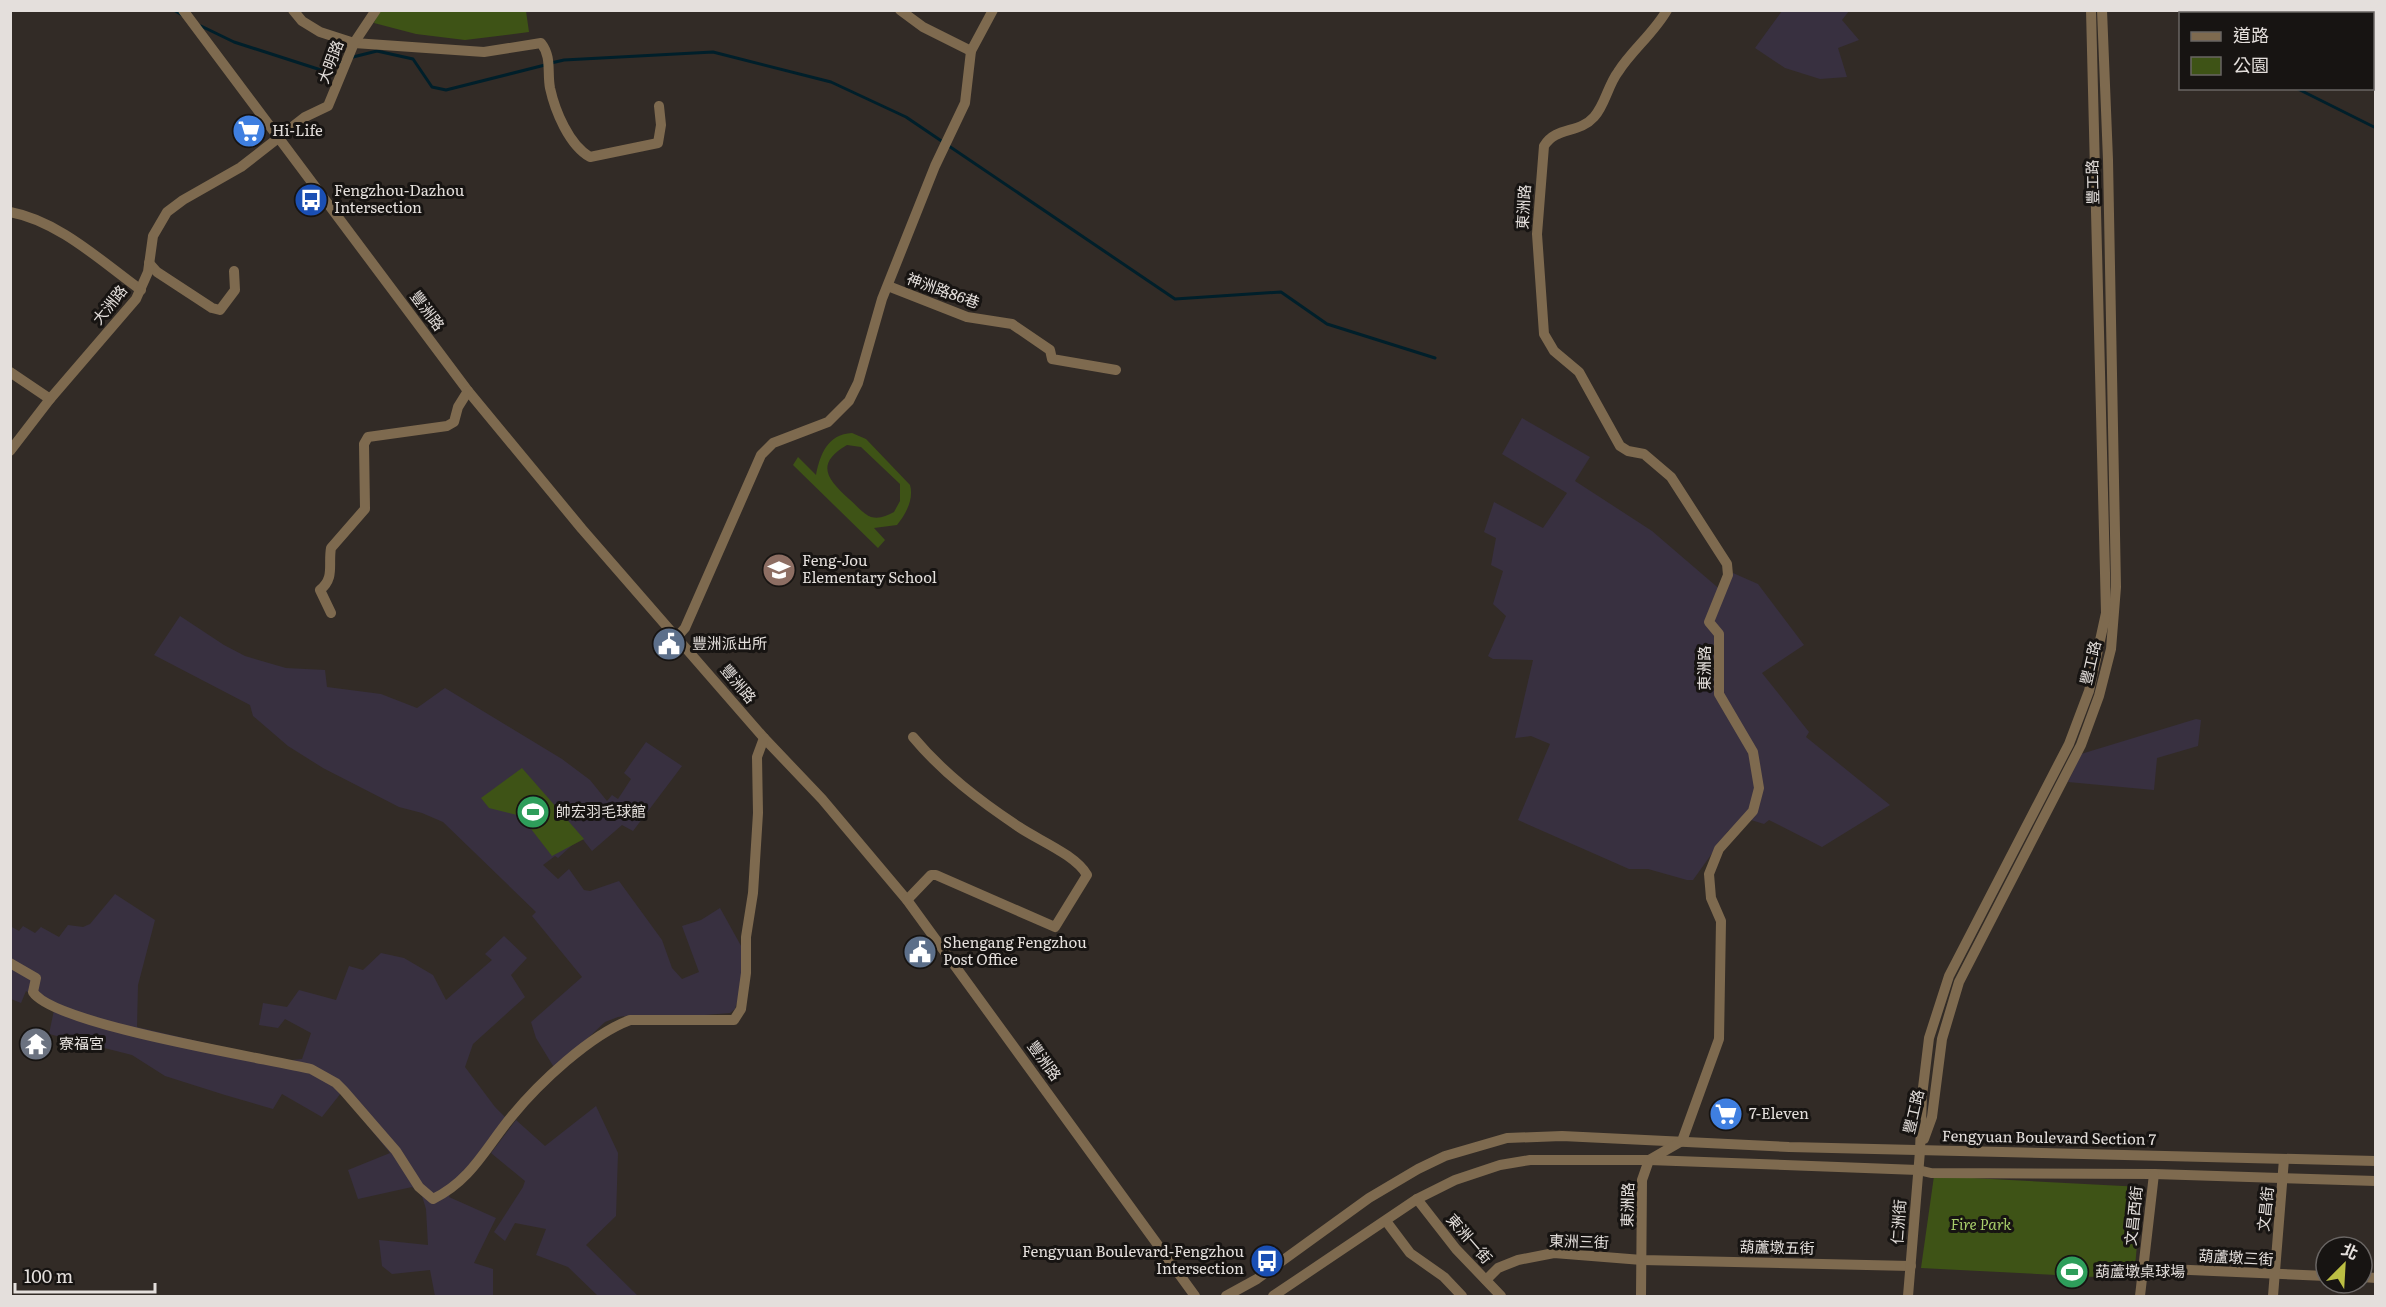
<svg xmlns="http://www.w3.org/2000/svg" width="2386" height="1307" font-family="Literata,'Noto Sans TC',serif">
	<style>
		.industrial { fill: #383040 }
		.green { fill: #3e5316; fill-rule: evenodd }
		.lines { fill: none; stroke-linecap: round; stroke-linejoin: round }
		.stream { stroke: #001f2a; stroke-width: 3 }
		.minor { stroke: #7e6a4f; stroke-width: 10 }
		.labels { text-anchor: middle; stroke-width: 6; stroke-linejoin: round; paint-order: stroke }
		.street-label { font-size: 15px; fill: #e4dfdc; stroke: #171412 }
		.poi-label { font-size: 15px; fill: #e4dfdc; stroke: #171412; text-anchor: start }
		.park-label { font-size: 15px; font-style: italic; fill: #a8ce6a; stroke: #171412 }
	</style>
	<rect width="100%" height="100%" fill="#322b26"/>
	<!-- industrial -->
	<g class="industrial">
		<polygon points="1782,11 1849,11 1842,20 1859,40 1838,48 1847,77 1820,79 1785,68 1755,48"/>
		<polygon points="1522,418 1590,457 1575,481 1652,531 1723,592 1733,573 1758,584 1804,645 1762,673 1809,732 1806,737 1890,805 1822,847 1769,820 1764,824 1751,820 1728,831 1693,880 1687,880 1648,869 1629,869 1518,820 1550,744 1531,736 1515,738 1533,660 1493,659 1488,656 1506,616 1493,604 1503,571 1491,565 1496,538 1484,532 1494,502 1543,528 1567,493 1502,454"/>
		<polygon points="180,616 224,645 245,656 286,668 325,670 327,687 381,694 417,708 445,688 562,759 590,780 607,801 612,795 618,799 631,779 624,773 646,742 682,766 633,831 622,825 592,851 581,837 558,858 555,856 543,865 558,879 569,869 584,890 590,891 619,881 662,940 672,968 682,979 699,972 682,926 701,920 720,908 745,953 743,983 735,1009 730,1013 680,1017 633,1015 618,1017 605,1022 555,1069 536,1038 531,1022 582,977 532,916 536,912 443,822 422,813 399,807 323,768 288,746 253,716 250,705 154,655"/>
		<polygon points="2196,719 2201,720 2198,746 2157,758 2154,790 2068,782 2081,754"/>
		<polygon points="115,894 155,920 138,985 137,1027 283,1061 302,1059 311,1033 285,1019 278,1028 259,1025 263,1003 287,1007 299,990 336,1000 349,966 363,970 381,953 404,958 433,975 446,1000 492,960 485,954 504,936 527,958 511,975 525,997 473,1044 465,1067 495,1107 506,1118 457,1180 449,1197 496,1218 474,1263 493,1269 493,1296 435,1296 430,1270 392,1274 382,1266 379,1240 428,1245 426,1209 422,1196 412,1187 358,1199 348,1170 390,1153 341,1093 322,1117 282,1094 273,1109 225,1095 165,1076 132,1055 49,1034 54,1010 26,991 21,1003 11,999 10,926 19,931 23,926 35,933 41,927 59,937 68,925 83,927 90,924"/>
		<polygon points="596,1106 618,1153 616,1216 586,1245 638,1296 598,1296 568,1267 536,1255 546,1229 515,1223 505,1241 494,1232 523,1187 525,1181 491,1153 516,1120 545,1146"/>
	</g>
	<!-- green -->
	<g class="green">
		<polygon points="379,11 526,11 529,32 465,40 416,34 374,23"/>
		<path d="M852,433L866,439L910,485C914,499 906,514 897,525L874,528L885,540L878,548L793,465L798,457L816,475C820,454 828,434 852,433ZM847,445L861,447L900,484V501L894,512C886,516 880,519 871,517C863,514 855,504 849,499C828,480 814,464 847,445Z"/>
		<polygon points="522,768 584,839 552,856 521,816 489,808 481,798"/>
		<polygon points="1934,1176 2142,1187 2134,1279 1921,1268"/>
	</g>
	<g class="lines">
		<!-- stream -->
		<g class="stream">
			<polyline points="174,10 182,15"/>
			<polyline points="2208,10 2210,14"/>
			<polyline points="201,26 234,42 321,70 344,61"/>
			<polyline points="353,57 377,51 413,59 432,87 446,90 545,65"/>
			<polyline points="551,63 564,60 713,52 831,82 906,117 1175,299 1281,292 1327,324 1435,358"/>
			<polyline points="2296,88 2376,128"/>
		</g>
		<!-- minor -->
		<g class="minor">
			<polyline points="183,10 468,391 582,529 764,738 822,799 907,900 1195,1296"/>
			<path d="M293,10L302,21L320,32L354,43L484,52L541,43C552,57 547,72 550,88C555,111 569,145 590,157L658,143L661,125L659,106"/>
			<polyline points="900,10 923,27 971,51"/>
			<path d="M10,212C59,221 102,262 141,290"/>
			<polyline points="149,263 157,272 212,308 220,310 235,290 234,271"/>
			<polyline points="888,286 967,317 1012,324 1050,350 1052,359 1116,370"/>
			<polyline points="10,372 50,399"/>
			<polyline points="10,451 50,399 136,299 148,272 153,236 167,212 183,200 241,167 305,117 328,106 354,43 376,10"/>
			<path d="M331,613L320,590C335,578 328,565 331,548L365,509L364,444L368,437L447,426L454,422L458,407L468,391"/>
			<polyline points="677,637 685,628 761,455 773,443 828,422 849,401 858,383 882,299 935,166 965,103 971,51 993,10"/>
			<path d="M907,900L931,875H936L1055,927L1087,875C1076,855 1038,840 1019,827C980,801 943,773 913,737"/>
			<path d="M10,963L36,978L33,992C54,1025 264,1058 311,1069L336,1083L344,1091L396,1151L419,1187L433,1199C472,1180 486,1147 512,1116C539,1083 590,1035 630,1020H734L741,1009L746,973V937L753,893L758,813L757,757L764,738"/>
			<polyline points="1924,1139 1932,1117 1942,1039 1959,982 2081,745 2099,696 2111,649 2116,587 2108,160 2102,10"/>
			<polyline points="1417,1199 1456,1249 1501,1296"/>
			<polyline points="1386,1221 1410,1253 1444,1277 1462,1296"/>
			<polyline points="2144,1268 2326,1276"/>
			<polyline points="2362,1277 2376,1278"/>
			<polyline points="1486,1280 1498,1268 1518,1260 1554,1253 1642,1260 1911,1266"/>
			<polyline points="1226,1296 1257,1279 1369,1198 1418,1169 1445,1156 1507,1138 1562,1136 1789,1147 2376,1161"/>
			<polyline points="1273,1296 1417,1199 1455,1180 1500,1165 1530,1160 1649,1160 1918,1170 1931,1173 2154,1174 2376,1181"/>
			<path d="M1641,1296L1642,1180L1649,1160L1682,1141L1719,1039L1721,921L1711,898L1709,874L1719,849L1753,811L1759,788L1753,752L1719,694V634L1709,622L1728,575L1727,564L1671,477L1644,454L1628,451L1620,446L1579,372L1554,351L1544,334L1537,234L1544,146C1556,126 1579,134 1594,117C1605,105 1608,85 1618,72C1632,50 1654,33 1667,10"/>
			<polyline points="1908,1296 1920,1151 1922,1096 1929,1038 1949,976 2069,744 2089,691 2106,613 2091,10"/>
			<polyline points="2140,1296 2154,1174"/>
			<polyline points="2273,1296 2284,1159"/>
		</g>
	</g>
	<!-- icons -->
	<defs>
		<symbol id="supermarket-disc" viewBox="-11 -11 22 22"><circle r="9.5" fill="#3f7fe0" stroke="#171412"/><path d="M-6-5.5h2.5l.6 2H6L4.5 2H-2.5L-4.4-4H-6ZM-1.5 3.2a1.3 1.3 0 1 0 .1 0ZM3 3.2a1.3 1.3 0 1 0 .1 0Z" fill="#fff"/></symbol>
		<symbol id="bus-disc" viewBox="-11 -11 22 22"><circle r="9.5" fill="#1a4fb4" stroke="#171412"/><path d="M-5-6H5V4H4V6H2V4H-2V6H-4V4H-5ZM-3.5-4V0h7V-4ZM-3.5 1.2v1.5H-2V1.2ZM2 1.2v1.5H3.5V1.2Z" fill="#fff"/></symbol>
		<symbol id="school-disc" viewBox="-11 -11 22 22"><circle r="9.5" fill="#8d6e63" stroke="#171412"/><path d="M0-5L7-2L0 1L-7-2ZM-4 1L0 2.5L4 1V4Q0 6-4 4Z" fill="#fff"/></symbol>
		<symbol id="civic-disc" viewBox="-11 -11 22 22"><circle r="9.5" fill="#5c6f8a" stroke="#171412"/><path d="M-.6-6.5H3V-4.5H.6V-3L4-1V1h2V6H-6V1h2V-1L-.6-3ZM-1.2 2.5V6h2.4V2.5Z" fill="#fff"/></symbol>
		<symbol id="stadium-disc" viewBox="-11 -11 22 22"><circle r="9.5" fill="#2e9e5b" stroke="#171412"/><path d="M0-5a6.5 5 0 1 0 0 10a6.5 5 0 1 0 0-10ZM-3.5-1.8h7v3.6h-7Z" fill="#fff"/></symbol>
		<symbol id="temple-disc" viewBox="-11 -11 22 22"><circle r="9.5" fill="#6b7280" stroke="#171412"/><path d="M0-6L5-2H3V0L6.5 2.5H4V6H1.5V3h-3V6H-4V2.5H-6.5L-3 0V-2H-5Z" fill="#fff"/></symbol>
	</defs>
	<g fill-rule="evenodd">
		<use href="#supermarket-disc" x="230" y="112" width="38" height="38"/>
		<use href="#bus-disc" x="292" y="181" width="38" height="38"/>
		<use href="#school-disc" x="760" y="551" width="38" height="38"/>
		<use href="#civic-disc" x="650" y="625" width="38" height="38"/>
		<use href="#stadium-disc" x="514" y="793" width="38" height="38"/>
		<use href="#civic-disc" x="901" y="933" width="38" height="38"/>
		<use href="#temple-disc" x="17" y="1025" width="38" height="38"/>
		<use href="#supermarket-disc" x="1707" y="1095" width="38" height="38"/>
		<use href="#bus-disc" x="1248" y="1242" width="38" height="38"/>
		<use href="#stadium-disc" x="2053" y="1253" width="38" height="38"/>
	</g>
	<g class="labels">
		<!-- street labels -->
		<g class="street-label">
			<text transform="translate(331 62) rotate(-69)" y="5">大明路</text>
			<text transform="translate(2093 182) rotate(-91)" y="5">豐工路</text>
			<text transform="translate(1524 207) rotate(-87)" y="5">東洲路</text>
			<text transform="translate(943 291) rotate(20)" y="5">神洲路86巷</text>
			<text transform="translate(110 305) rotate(-51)" y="5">大洲路</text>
			<text transform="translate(427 311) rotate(53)" y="5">豐洲路</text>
			<text transform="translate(2091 663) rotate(-77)" y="5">豐工路</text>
			<text transform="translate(1705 668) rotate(-90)" y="5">東洲路</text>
			<text transform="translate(738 684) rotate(50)" y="5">豐洲路</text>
			<text transform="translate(1044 1061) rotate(54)" y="5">豐洲路</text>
			<text transform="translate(1914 1112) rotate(-77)" y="5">豐工路</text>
			<text transform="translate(2049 1138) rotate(1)" y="5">Fengyuan Boulevard Section 7</text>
			<text transform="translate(1628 1205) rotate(-89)" y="5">東洲路</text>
			<text transform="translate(2266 1209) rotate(-84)" y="5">文昌街</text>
			<text transform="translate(2134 1216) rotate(-84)" y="5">文昌西街</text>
			<text transform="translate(1899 1222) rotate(-86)" y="5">仁洲街</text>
			<text transform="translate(1469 1239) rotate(49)" y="5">東洲一街</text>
			<text transform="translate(1579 1242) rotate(2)" y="5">東洲三街</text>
			<text transform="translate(1777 1248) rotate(1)" y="5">葫蘆墩五街</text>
			<text transform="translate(2236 1258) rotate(3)" y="5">葫蘆墩三街</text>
		</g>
		<!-- poi labels -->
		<g class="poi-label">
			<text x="272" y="136">Hi-Life</text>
			<text x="334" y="196">Fengzhou-Dazhou<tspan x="334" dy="17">Intersection</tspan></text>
			<text x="802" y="566">Feng-Jou<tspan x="802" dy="17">Elementary School</tspan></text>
			<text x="692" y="649">豐洲派出所</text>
			<text x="556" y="817">帥宏羽毛球館</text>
			<text x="943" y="948">Shengang Fengzhou<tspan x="943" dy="17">Post Office</tspan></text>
			<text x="59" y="1049">寮福宮</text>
			<text x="1749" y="1119">7-Eleven</text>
			<text x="1244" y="1257" text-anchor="end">Fengyuan Boulevard-Fengzhou<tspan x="1244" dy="17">Intersection</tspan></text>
			<text x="2095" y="1277">葫蘆墩桌球場</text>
		</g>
		<!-- park labels -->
		<g class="park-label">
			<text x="1981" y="1230">Fire Park</text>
		</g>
	</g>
	<!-- border -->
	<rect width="2386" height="1307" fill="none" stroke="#e4dfdc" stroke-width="24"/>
	<!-- legend -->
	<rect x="2179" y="12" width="195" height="78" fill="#171412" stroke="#696563" stroke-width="1.5"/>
	<rect x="2191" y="32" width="30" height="9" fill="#7e6a4f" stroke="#696563" stroke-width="1.5"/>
	<text x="2233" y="42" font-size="18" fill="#e4dfdc">道路</text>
	<rect x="2191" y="57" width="30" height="18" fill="#3e5316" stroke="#696563" stroke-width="1.5"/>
	<text x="2233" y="72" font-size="18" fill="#e4dfdc">公園</text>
	<!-- north arrow -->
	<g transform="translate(2344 1265) rotate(24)"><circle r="28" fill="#171412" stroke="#696563" stroke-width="1.5"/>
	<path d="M0-4.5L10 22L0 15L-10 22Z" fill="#bcbf43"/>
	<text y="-9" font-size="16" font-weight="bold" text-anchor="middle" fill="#e4dfdc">北</text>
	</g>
	<!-- scale -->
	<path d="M15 1283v9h140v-9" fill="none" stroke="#e4dfdc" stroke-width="3"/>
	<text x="24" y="1283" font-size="18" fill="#e4dfdc" stroke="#171412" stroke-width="4.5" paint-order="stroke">100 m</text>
</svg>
